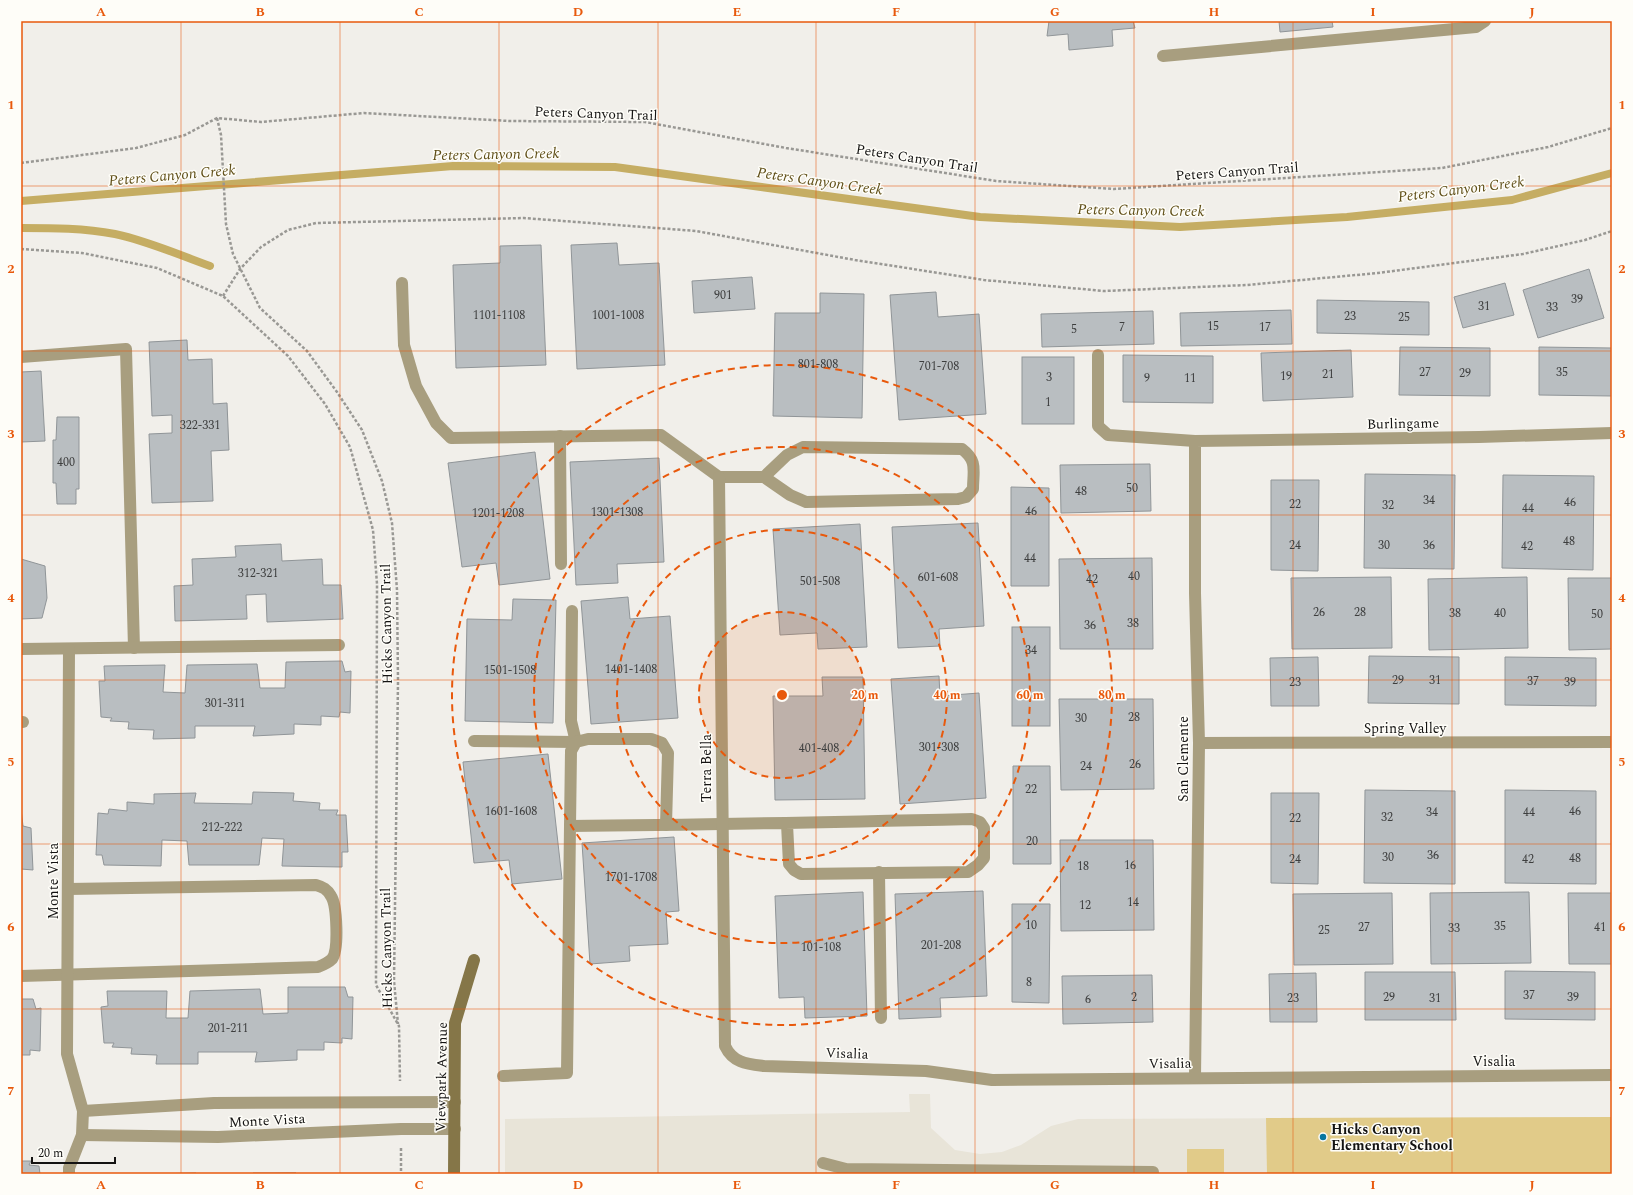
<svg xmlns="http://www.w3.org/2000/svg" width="1633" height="1195" font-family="Spectral,serif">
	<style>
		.built { fill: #e8e4d8 }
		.green { fill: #e1cb89 }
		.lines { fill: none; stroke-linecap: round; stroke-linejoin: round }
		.stream { stroke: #c5ad63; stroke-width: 8 }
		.building { fill: #b9bec1; stroke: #909598 }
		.path { stroke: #999894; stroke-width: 2.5; stroke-dasharray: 3 2; stroke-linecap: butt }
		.lane { stroke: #a89e7f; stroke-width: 12 }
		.street { stroke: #a89e7f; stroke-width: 12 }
		.secondary { stroke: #857648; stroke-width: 12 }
		.grid { fill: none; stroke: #e8590c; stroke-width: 1; stroke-opacity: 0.55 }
		.ring { fill: none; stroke: #e8590c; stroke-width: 2; stroke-dasharray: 7 5 }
		.poi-dot { fill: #0776a0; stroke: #fefdf8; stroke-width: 1.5 }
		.labels { text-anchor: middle; stroke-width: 3; stroke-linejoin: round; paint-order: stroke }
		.number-label { font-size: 12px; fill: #3d3e3e }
		.street-label { font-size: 14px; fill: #141312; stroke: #fefdf8 }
		.poi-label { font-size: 14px; font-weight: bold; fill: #141312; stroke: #fefdf8; text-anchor: start }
		.water-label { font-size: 15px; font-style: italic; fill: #5f4e16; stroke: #fefdf8 }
		.centre { fill: #e8590c; stroke: #fefdf8; stroke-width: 2 }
		.ring-label { font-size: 12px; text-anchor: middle; font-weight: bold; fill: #e8590c; stroke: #fefdf8; stroke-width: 3; stroke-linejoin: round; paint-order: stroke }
		.neatline { fill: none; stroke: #e8590c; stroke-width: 1.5 }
		.grid-label { font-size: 13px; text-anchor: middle; font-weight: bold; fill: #e8590c }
	</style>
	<rect width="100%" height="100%" fill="#f1efea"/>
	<!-- built -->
	<polygon class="built" points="909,1094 930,1094 931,1128 955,1150 980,1154 1002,1152 1021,1145 1051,1126 1078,1119 1612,1117 1612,1174 505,1174 505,1119 910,1112"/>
	<!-- green -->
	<g class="green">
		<polygon points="1612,1117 1612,1174 1267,1174 1266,1118"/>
		<rect x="1187" y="1149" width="37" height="25"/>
	</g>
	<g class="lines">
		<!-- stream -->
		<g class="stream">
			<polyline points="21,201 453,166 615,167 980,217 1180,227 1347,217 1512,200 1612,173"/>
			<path d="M21,228C53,228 84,228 115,234C148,241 179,255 210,266"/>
		</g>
	</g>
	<!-- building -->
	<g class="building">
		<polygon points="1049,21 1133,21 1135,28 1112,30 1113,46 1069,50 1068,34 1047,36"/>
		<polygon points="1279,21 1332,21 1333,27 1280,32"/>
		<polygon points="617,243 619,265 659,263 665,365 577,369 571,245"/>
		<polygon points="541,245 546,365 456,368 453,265 500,263 500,246"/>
		<polygon points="1589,269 1604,318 1538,338 1523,290"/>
		<polygon points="752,277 755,309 694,313 692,281"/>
		<polygon points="1505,283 1514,315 1463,328 1454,297"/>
		<polygon points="936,292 938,317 979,314 986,414 899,420 890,295"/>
		<polygon points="820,293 864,294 862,418 773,416 775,313 820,313"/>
		<polygon points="1317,300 1429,302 1429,335 1317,333"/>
		<polygon points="1291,310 1292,344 1181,346 1180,313"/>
		<polygon points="1153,311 1154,344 1042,347 1041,314"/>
		<polygon points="187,340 188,360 212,359 213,404 227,403 229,450 211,451 213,501 152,503 149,434 172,433 172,415 152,416 149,342"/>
		<polygon points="1400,347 1490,348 1490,396 1399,395"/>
		<polygon points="1539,347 1612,348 1612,396 1539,395"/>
		<polygon points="1351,350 1353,397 1263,401 1261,353"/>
		<polygon points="1123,355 1213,356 1213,403 1123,402"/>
		<rect x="1022" y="357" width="52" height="67"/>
		<polygon points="41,371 45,441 21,442 21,372"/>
		<polygon points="57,417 79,417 79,489 76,489 76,504 57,504 56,483 53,483 53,440 56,440"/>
		<polygon points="535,452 550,579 499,585 496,563 462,567 448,463"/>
		<polygon points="659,458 664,562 617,564 618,583 576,585 570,462"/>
		<polygon points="1150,464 1151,511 1061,513 1060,465"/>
		<polygon points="1365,474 1455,475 1454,569 1364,568"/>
		<polygon points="1503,475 1594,476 1593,570 1502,568"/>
		<polygon points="1271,480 1319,480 1318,571 1271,570"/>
		<polygon points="1011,487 1049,488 1049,586 1011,586"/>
		<polygon points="978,523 984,626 939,629 940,646 898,648 892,527"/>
		<polygon points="860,524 867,647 818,649 817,633 780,635 773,529"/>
		<polygon points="281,544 282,561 322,559 323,585 341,585 343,619 267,622 266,594 246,595 247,619 175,621 174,586 193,585 192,559 236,557 235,546"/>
		<polygon points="1152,558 1153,649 1060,649 1059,559"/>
		<polygon points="21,559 45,566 47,598 42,618 21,619"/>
		<polygon points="1391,577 1392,648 1292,649 1291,578"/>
		<polygon points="1527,577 1528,648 1429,650 1428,579"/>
		<polygon points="1568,578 1612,578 1612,649 1569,650"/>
		<polygon points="628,597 630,619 670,616 678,718 591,724 581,601"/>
		<polygon points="513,599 556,600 553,723 465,721 467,619 512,620"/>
		<rect x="1012" y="627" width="38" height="99"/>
		<polygon points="1369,656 1459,657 1459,704 1368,703"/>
		<polygon points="1318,657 1319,706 1271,706 1270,658"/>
		<polygon points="1505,657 1596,658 1596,706 1505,705"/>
		<polygon points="342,661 345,672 351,671 350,713 340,712 339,717 321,716 321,725 294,724 294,734 253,736 255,726 195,726 195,738 153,739 154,730 128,729 129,722 110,721 112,718 101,717 99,681 105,681 104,666 165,665 163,692 185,693 187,665 257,664 260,688 285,688 286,662"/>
		<polygon points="939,676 940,696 979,693 986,798 900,804 891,679"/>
		<polygon points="822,677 863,677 865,799 775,800 773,696 823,696"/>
		<polygon points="1059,699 1153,699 1154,789 1061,790"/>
		<polygon points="548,754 562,879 512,884 509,860 474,863 463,762"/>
		<polygon points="1013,766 1050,766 1051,864 1013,864"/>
		<polygon points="1365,790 1455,791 1455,884 1364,883"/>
		<polygon points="1505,790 1596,791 1596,884 1505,883"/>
		<polygon points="253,792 294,793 293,801 320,803 319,810 338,810 336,815 346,815 348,852 342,852 342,867 282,866 284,839 262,838 259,865 189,865 187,841 162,840 161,866 104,865 102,855 96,855 98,813 108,814 109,809 127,811 127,802 154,804 154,794 196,793 194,803 252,804"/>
		<polygon points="1271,793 1319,793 1318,884 1271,883"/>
		<polygon points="21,809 23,826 31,828 33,870 21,869"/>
		<polygon points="674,837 679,911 666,912 668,944 629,946 630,961 590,964 582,843"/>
		<polygon points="1060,840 1153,840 1154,930 1061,931"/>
		<polygon points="983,891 987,996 940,998 941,1017 899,1019 895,894"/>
		<polygon points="863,892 867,1016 805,1018 804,997 779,998 775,896"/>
		<polygon points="1529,892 1531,963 1431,964 1430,893"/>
		<polygon points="1392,893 1393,964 1294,965 1293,894"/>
		<polygon points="1568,893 1612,893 1612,964 1569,964"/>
		<polygon points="1012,904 1050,904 1049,1003 1012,1002"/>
		<polygon points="1505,971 1595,972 1595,1020 1505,1019"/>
		<polygon points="1365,972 1455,972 1456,1020 1365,1020"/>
		<polygon points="1316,973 1317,1022 1270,1022 1269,974"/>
		<polygon points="1152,975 1153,1022 1063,1024 1062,976"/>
		<polygon points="288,987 345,987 348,997 353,997 352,1039 342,1038 342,1043 324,1042 324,1050 297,1050 297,1060 255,1062 257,1052 198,1052 198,1064 156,1064 157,1055 131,1054 132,1048 112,1047 114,1043 104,1043 101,1007 108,1006 107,991 167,991 166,1018 188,1018 190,991 260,989 263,1014 288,1013"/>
		<polygon points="21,999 33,999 36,1009 41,1008 40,1051 30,1050 30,1055 21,1055"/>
		<polygon points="21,1161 31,1161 29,1165 39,1166 40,1174 21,1174"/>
		<polygon points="196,1173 196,1174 155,1174"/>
		<polygon points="253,1173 296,1173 253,1174"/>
	</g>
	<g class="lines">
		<!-- path -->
		<g class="path">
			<polyline points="217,118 221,135 226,224 233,254 260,308 307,351 337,392 362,430 382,481 392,523 397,590 398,681 394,981 398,1024"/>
			<polyline points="21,163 136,148 185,135 217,118 261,122 364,113 510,121 645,122 786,148 996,181 1114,189 1442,168 1548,147 1612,128"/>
			<polyline points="21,249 82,253 157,268 223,296 288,356 325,404 350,447 373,530 377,584 376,985 399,1026 400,1081"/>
			<polyline points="223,296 240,269 261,247 288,230 316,223 524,218 696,231 855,260 984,280 1104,291 1247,285 1378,273 1523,254 1585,240 1612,231"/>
			<polyline points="401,1148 401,1174"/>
		</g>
		<!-- lane -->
		<g class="lane">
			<polyline points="1163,56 1476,27 1485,21"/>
			<path d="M402,283L404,345L416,386L436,423L451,438L661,435L719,477H764L787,455L803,447L962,449C978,461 973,471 973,489L966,497L958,499L806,502L790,495L764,477"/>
			<polyline points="1098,355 1098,426 1108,435 1195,441"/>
			<polyline points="21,357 126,349 134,648"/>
			<polyline points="560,436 561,564"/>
			<polyline points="21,649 339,645"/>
			<polyline points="21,722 23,722"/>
			<polyline points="474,741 576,742 571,721 572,611"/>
			<polyline points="570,826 571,751 576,742 588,739 651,739 662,743 668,753 666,825"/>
			<polyline points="879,872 881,1018"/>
			<path d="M21,976L318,967C323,965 328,963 332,959C339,950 337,905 331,896C327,889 323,887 316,885L68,889"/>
			<path d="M503,1076L567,1073L570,826C704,825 838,822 972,819L980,822L984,828V858L978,865L968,872L801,874L794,870L789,864L787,824"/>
			<polyline points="823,1163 846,1169 1153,1172"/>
		</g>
		<!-- street -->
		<g class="street">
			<path d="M719,477L725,1046C733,1063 747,1064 764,1066L926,1071L992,1080L1612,1075"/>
			<polyline points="69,649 67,1054 83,1111 82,1135 69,1168 69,1174"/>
			<polyline points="1199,743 1612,742"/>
			<polyline points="1195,1078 1199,743 1195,593 1195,441 1479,437 1612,433"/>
			<polyline points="83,1111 214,1103 455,1102"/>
			<polyline points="82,1135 218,1137 401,1129 455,1129"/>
		</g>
		<!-- secondary -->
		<polyline class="secondary" points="454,1174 455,1023 474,960"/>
	</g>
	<!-- grid -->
	<path class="grid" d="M181,21V1174M340,21V1174M499,21V1174M658,21V1174M816,21V1174M975,21V1174M1134,21V1174M1293,21V1174M1452,21V1174M21,186H1612M21,351H1612M21,515H1612M21,680H1612M21,844H1612M21,1009H1612"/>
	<!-- distance rings -->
	<circle cx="782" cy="695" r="83" fill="#e8590c" fill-opacity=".12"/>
	<g class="ring">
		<circle cx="782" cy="695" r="83"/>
		<circle cx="782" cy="695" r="165"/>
		<circle cx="782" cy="695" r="248"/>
		<circle cx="782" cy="695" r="330"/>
	</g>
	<!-- markers -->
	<circle class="poi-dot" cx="1323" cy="1137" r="4"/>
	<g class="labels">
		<!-- number labels -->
		<g class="number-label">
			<text x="723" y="299">901</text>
			<text x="1577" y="303">39</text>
			<text x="1484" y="310">31</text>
			<text x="1552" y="311">33</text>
			<text x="499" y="319">1101-1108</text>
			<text x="618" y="319">1001-1008</text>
			<text x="1350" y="320">23</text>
			<text x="1404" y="321">25</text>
			<text x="1213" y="330">15</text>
			<text x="1122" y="331">7</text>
			<text x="1265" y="331">17</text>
			<text x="1074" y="333">5</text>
			<text x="818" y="368">801-808</text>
			<text x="939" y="370">701-708</text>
			<text x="1425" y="376">27</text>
			<text x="1562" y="376">35</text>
			<text x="1465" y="377">29</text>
			<text x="1328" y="378">21</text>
			<text x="1286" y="380">19</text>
			<text x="1049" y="381">3</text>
			<text x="1147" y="382">9</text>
			<text x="1190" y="382">11</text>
			<text x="1048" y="406">1</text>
			<text x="200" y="429">322-331</text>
			<text x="66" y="466">400</text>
			<text x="1132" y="492">50</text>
			<text x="1081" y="495">48</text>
			<text x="1429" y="504">34</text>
			<text x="1570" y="506">46</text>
			<text x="1295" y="508">22</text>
			<text x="1388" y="509">32</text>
			<text x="1528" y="512">44</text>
			<text x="1031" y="515">46</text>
			<text x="617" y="516">1301-1308</text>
			<text x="498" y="517">1201-1208</text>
			<text x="1569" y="545">48</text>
			<text x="1295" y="549">24</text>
			<text x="1384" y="549">30</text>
			<text x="1429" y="549">36</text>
			<text x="1527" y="550">42</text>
			<text x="1030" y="562">44</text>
			<text x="258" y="577">312-321</text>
			<text x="1134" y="580">40</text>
			<text x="938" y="581">601-608</text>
			<text x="1092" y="583">42</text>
			<text x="820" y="585">501-508</text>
			<text x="1319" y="616">26</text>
			<text x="1360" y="616">28</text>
			<text x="1455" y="617">38</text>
			<text x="1500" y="617">40</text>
			<text x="1597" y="618">50</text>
			<text x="1133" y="627">38</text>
			<text x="1090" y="629">36</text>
			<text x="1031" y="654">34</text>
			<text x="631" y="673">1401-1408</text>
			<text x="510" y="674">1501-1508</text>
			<text x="1398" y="684">29</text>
			<text x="1435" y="684">31</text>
			<text x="1533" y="685">37</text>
			<text x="1295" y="686">23</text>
			<text x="1570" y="686">39</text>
			<text x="225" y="707">301-311</text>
			<text x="1134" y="721">28</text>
			<text x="1081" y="722">30</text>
			<text x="939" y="751">301-308</text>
			<text x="819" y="752">401-408</text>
			<text x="1135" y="768">26</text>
			<text x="1086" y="770">24</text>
			<text x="1031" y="793">22</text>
			<text x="511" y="815">1601-1608</text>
			<text x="1575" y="815">46</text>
			<text x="1432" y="816">34</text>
			<text x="1529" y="816">44</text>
			<text x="1387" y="821">32</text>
			<text x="1295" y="822">22</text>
			<text x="222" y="831">212-222</text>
			<text x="1032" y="845">20</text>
			<text x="1433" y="859">36</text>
			<text x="1388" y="861">30</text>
			<text x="1575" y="862">48</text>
			<text x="1295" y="863">24</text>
			<text x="1528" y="863">42</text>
			<text x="1130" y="869">16</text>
			<text x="1083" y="870">18</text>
			<text x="631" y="881">1701-1708</text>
			<text x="1133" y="906">14</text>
			<text x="1085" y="909">12</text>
			<text x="1031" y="929">10</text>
			<text x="1500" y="930">35</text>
			<text x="1364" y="931">27</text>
			<text x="1600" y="931">41</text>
			<text x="1454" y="932">33</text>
			<text x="1324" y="934">25</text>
			<text x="941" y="949">201-208</text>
			<text x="821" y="951">101-108</text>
			<text x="1029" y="986">8</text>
			<text x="1529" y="999">37</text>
			<text x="1134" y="1001">2</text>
			<text x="1389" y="1001">29</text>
			<text x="1573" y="1001">39</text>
			<text x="1293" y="1002">23</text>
			<text x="1435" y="1002">31</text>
			<text x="1088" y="1003">6</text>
			<text x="228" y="1032">201-211</text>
		</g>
		<!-- street labels -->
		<g class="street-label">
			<text transform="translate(596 113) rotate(2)" y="5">Peters Canyon Trail</text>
			<text transform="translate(917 158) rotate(9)" y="5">Peters Canyon Trail</text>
			<text transform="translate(1237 171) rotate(-4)" y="5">Peters Canyon Trail</text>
			<text transform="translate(1403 423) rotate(-1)" y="5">Burlingame</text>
			<text transform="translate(386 624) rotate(-91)" y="5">Hicks Canyon Trail</text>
			<text x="1405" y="733">Spring Valley</text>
			<text transform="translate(1183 759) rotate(-90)" y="5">San Clemente</text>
			<text transform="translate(706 768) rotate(-90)" y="5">Terra Bella</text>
			<text transform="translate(53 881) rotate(-90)" y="5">Monte Vista</text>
			<text transform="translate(386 948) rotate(-91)" y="5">Hicks Canyon Trail</text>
			<text transform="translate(847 1053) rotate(2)" y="5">Visalia</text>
			<text x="1494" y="1066">Visalia</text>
			<text transform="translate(1170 1063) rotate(-1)" y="5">Visalia</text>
			<text transform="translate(441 1077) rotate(-89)" y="5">Viewpark Avenue</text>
			<text transform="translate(267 1120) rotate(-3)" y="5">Monte Vista</text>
		</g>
		<!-- poi labels -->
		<g class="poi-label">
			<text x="1331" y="1134">Hicks Canyon<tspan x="1331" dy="16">Elementary School</tspan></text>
		</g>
		<!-- water labels -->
		<g class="water-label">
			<text transform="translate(496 154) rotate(-1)" y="5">Peters Canyon Creek</text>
			<text transform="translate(172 175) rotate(-5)" y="5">Peters Canyon Creek</text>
			<text transform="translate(820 181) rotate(8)" y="5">Peters Canyon Creek</text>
			<text transform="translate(1461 189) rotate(-7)" y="5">Peters Canyon Creek</text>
			<text transform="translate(1141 210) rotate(1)" y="5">Peters Canyon Creek</text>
		</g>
	</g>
	<circle cx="782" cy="695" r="6" class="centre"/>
	<g class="ring-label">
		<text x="865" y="699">20 m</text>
		<text x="947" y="699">40 m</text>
		<text x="1030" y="699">60 m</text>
		<text x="1112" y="699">80 m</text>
	</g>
	<!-- border -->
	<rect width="1633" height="1195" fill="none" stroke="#fefdf8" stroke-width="44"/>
	<!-- scale -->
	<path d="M32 1157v6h83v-6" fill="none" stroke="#141312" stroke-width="2"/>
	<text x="38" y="1157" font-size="12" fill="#141312" stroke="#fefdf8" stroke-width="3" paint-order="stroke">20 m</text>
	<rect x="22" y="22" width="1589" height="1151" class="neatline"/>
	<g class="grid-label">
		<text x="101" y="16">A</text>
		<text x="260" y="16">B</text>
		<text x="419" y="16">C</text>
		<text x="578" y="16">D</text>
		<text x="737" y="16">E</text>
		<text x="896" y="16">F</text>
		<text x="1055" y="16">G</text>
		<text x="1214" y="16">H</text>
		<text x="1373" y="16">I</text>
		<text x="1532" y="16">J</text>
		<text x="11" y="109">1</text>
		<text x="1622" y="109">1</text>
		<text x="11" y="273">2</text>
		<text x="1622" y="273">2</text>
		<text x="11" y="438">3</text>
		<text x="1622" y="438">3</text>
		<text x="11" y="602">4</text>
		<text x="1622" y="602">4</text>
		<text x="11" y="766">5</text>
		<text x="1622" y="766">5</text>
		<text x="11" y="931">6</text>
		<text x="1622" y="931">6</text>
		<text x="11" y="1095">7</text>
		<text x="1622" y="1095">7</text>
		<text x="101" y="1189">A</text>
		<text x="260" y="1189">B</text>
		<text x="419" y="1189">C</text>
		<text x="578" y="1189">D</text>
		<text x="737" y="1189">E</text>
		<text x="896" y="1189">F</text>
		<text x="1055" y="1189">G</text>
		<text x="1214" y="1189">H</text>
		<text x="1373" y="1189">I</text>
		<text x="1532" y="1189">J</text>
	</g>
</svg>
